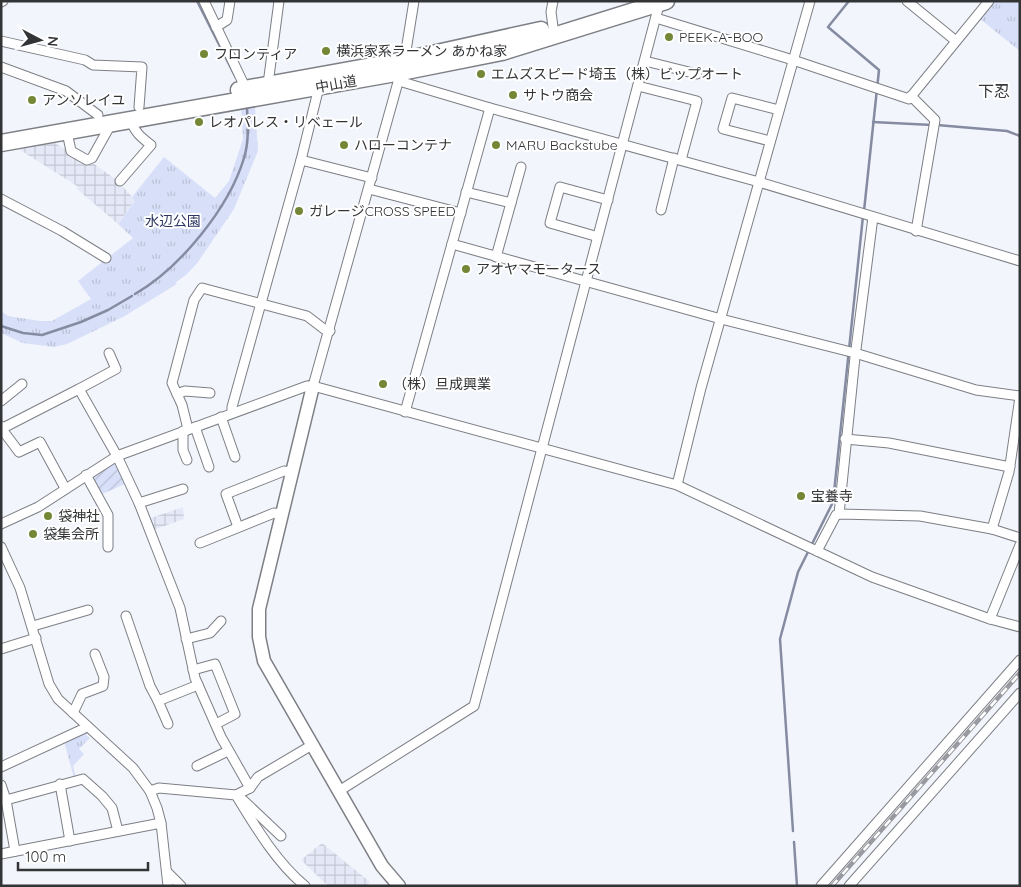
<svg xmlns="http://www.w3.org/2000/svg" width="1021" height="887" font-family="Quicksand,'Noto Sans JP',sans-serif">
	<style>
		.industrial { fill: url(#industrial-grid) }
		.park { fill: url(#park-tufts) }
		.garden { fill: url(#garden-furrows) }
		.lines { fill: none; stroke-linecap: round; stroke-linejoin: round }
		.stream { stroke: #858ca2; stroke-width: 2.5 }
		.street-casing { stroke: #7d7f85; stroke-width: 11 }
		.secondary-casing { stroke: #7d7f85; stroke-width: 15 }
		.highway-casing { stroke: #7d7f85; stroke-width: 19 }
		.street { stroke: #fff; stroke-width: 9 }
		.secondary { stroke: #fff; stroke-width: 12 }
		.highway { stroke: #fff; stroke-width: 16 }
		.rail-casing { stroke: #999a9f; stroke-width: 4.5 }
		.rail { stroke: #fff; stroke-width: 2.5; stroke-dasharray: 8; stroke-linecap: butt }
		.poi-dot { fill: #738737; stroke: #fff; stroke-width: 2 }
		.labels { text-anchor: middle; stroke-width: 4; stroke-linejoin: round; paint-order: stroke }
		.poi-label { font-size: 14px; fill: #333436; stroke: #fff; text-anchor: start }
		.street-label { font-size: 14px; fill: #333436; stroke: #fff }
		.park-label { font-size: 14px; fill: #2c3660; stroke: #fff }
		.quarter-label { font-size: 16px; fill: #36383d; stroke: #fff }
	</style>
	<defs>
		<pattern id="industrial-grid" width="8" height="8" patternUnits="userSpaceOnUse" patternTransform="scale(1.25)"><rect width="8" height="8" fill="#e5e9f7"/><path d="M0 4h8M4 0v8" fill="none" stroke="#c5c8d4"/></pattern>
		<pattern id="park-tufts" width="24" height="20" patternUnits="userSpaceOnUse" patternTransform="scale(1.25)"><rect width="24" height="20" fill="#d8e0f9"/><path d="M3 7l-1-3M5 7V3M7 7l1-3M15 17l-1-3M17 17v-4M19 17l1-3" fill="none" stroke="#bac1d6"/></pattern>
		<pattern id="garden-furrows" width="10" height="10" patternUnits="userSpaceOnUse" patternTransform="scale(1.25)"><rect width="10" height="10" fill="#d8e0f9"/><path d="M-1 1l2-2M0 10L10 0M9 11l2-2" fill="none" stroke="#bac1d6"/></pattern>
	</defs>
	<rect width="100%" height="100%" fill="#f3f5fc"/>
	<!-- industrial -->
	<g class="industrial">
		<polygon points="53,142 88,163 90,161 118,181 135,200 118,224 77,189 77,186 17,148"/>
		<polygon points="183,507 184,519 153,530 148,519"/>
		<polygon points="322,843 370,882 367,886 328,886 324,882 301,860"/>
	</g>
	<!-- park -->
	<g class="park">
		<polygon points="994,1 1020,1 1020,51 980,19"/>
		<polygon points="255,106 258,151 234,209 198,262 187,274 175,283 177,284 123,317 67,344 54,347 23,343 1,333 1,311 8,316 40,321 52,321 91,299 78,281 133,238 118,224 135,201 132,197 164,157 215,198 229,181 243,139 241,108"/>
		<polygon points="83,731 89,732 86,735 90,738 79,749 84,754 73,766 76,777 74,778 64,741"/>
	</g>
	<!-- garden -->
	<polygon class="garden" points="114,462 125,484 100,495 90,475"/>
	<g class="lines">
		<!-- stream -->
		<g class="stream">
			<polyline points="197,1 236,78"/>
			<polyline points="849,1 828,27 879,70 864,211"/>
			<polyline points="873,122 932,125"/>
			<polyline points="937,125 1007,131 1020,136"/>
			<path d="M135,294C180,268 229,208 244,158C249,142 248,126 247,109"/>
			<polyline points="1,326 23,333 42,335 81,322 108,310 132,296"/>
			<polyline points="793,831 780,639 798,572 833,502 863,216"/>
			<polyline points="794,842 797,886"/>
		</g>
		<defs>
			<g id="street">
				<polyline points="204,1 246,89"/>
				<polyline points="553,1 551,12 553,27"/>
				<polyline points="907,1 956,41"/>
				<polyline points="1,2 3,1"/>
				<polyline points="656,18 793,60 909,99 989,1"/>
				<polyline points="216,27 227,20 230,1"/>
				<polyline points="1,41 85,60 93,65 142,67 139,107"/>
				<polyline points="645,61 697,74"/>
				<polyline points="404,63 414,1"/>
				<polyline points="1,67 66,91 98,115"/>
				<polyline points="399,81 490,108 759,182 1020,261"/>
				<polyline points="268,84 279,1"/>
				<polyline points="638,86 697,101 681,160"/>
				<polyline points="911,96 935,120 916,231"/>
				<polyline points="67,132 71,151 87,160 92,158 111,124"/>
				<polyline points="770,141 723,129 732,98 779,110"/>
				<polyline points="301,160 372,178"/>
				<path d="M120,181L151,145C142,138 134,132 131,120"/>
				<polyline points="369,189 461,213"/>
				<polyline points="466,192 511,203"/>
				<polyline points="1,199 62,231 106,258"/>
				<polyline points="661,210 674,158"/>
				<polyline points="595,236 550,223 560,187 608,200"/>
				<polyline points="452,244 721,319 855,353 976,390 1020,396"/>
				<polyline points="496,257 521,167"/>
				<polyline points="313,386 400,75"/>
				<polyline points="79,389 116,369 109,353"/>
				<polyline points="177,394 185,391 210,393"/>
				<polyline points="1,401 22,384"/>
				<polyline points="405,412 490,108"/>
				<polyline points="232,413 232,407 301,160 319,87"/>
				<polyline points="221,417 235,457"/>
				<polyline points="1,426 3,428 79,389 117,456 139,503 180,608 195,678 221,737 250,788"/>
				<polyline points="195,427 209,467"/>
				<polyline points="3,428 4,432 19,452 40,442 65,488"/>
				<polyline points="188,429 182,405 172,383 194,300 202,288 307,316 324,329 330,331"/>
				<polyline points="183,431 183,450 187,460"/>
				<polyline points="845,439 889,443 1010,467"/>
				<polyline points="86,475 108,515 108,547"/>
				<polyline points="677,485 701,388 810,1"/>
				<polyline points="139,503 183,489"/>
				<polyline points="839,514 855,357 873,217"/>
				<polyline points="1,524 38,507 117,456 307,386 313,386 677,485 872,577 990,619 1020,627"/>
				<polyline points="238,527 226,494 284,471 292,472"/>
				<polyline points="992,529 1009,472 1020,397"/>
				<polyline points="200,543 274,513 282,514"/>
				<polyline points="1,547 20,588 49,684 58,699 133,768 150,791 157,808 161,823 168,886"/>
				<polyline points="817,551 836,515 839,514 920,516 992,529 1020,538"/>
				<polyline points="126,616 150,686 158,701 198,685"/>
				<polyline points="990,619 1020,545"/>
				<polyline points="33,626 88,610"/>
				<polyline points="186,639 210,633 221,621"/>
				<polyline points="1,649 36,638"/>
				<polyline points="193,670 215,664 235,714 216,724"/>
				<polyline points="158,701 168,724"/>
				<polyline points="73,713 82,694 103,686 104,677 95,654"/>
				<polyline points="197,766 228,751"/>
				<polyline points="1,767 83,729 87,726"/>
				<polyline points="60,784 70,841"/>
				<polyline points="1,785 6,800 15,851"/>
				<polyline points="150,791 159,788 236,795 250,788 258,777 312,745"/>
				<polyline points="339,791 474,706 660,1"/>
				<path d="M236,795C255,826 276,862 305,886"/>
				<polyline points="6,800 83,779 102,796 112,808 118,831"/>
				<polyline points="243,800 281,836"/>
				<polyline points="1,854 161,823"/>
				<polyline points="167,872 181,886"/>
				<polyline points="821,886 1020,660"/>
				<polyline points="849,886 1020,693"/>
			</g>
			<polyline id="secondary" points="313,386 259,609 259,637 264,661 382,866 399,886"/>
			<g id="highway">
				<polyline points="239,90 405,60 541,30"/>
				<polyline points="1,143 401,72 502,52 666,1"/>
			</g>
		</defs>
		<!-- street casing -->
		<use href="#street" class="street-casing"/>
		<!-- secondary casing -->
		<use href="#secondary" class="secondary-casing"/>
		<!-- highway casing -->
		<use href="#highway" class="highway-casing"/>
		<!-- street -->
		<use href="#street" class="street"/>
		<!-- secondary -->
		<use href="#secondary" class="secondary"/>
		<!-- highway -->
		<use href="#highway" class="highway"/>
		<defs>
			<polyline id="rail" points="832,886 1020,673"/>
		</defs>
		<!-- rail casing -->
		<use href="#rail" class="rail-casing"/>
		<!-- rail -->
		<use href="#rail" class="rail"/>
	</g>
	<!-- markers -->
	<g class="poi-dot">
		<circle cx="669" cy="37" r="5"/>
		<circle cx="326" cy="51" r="5"/>
		<circle cx="204" cy="54" r="5"/>
		<circle cx="481" cy="74" r="5"/>
		<circle cx="513" cy="95" r="5"/>
		<circle cx="32" cy="100" r="5"/>
		<circle cx="199" cy="122" r="5"/>
		<circle cx="344" cy="145" r="5"/>
		<circle cx="496" cy="145" r="5"/>
		<circle cx="299" cy="211" r="5"/>
		<circle cx="466" cy="269" r="5"/>
		<circle cx="383" cy="384" r="5"/>
		<circle cx="801" cy="496" r="5"/>
		<circle cx="48" cy="516" r="5"/>
		<circle cx="33" cy="534" r="5"/>
	</g>
	<g class="labels">
		<!-- poi labels -->
		<g class="poi-label">
			<text x="679" y="42">PEEK-A-BOO</text>
			<text x="336" y="56">横浜家系ラーメン あかね家</text>
			<text x="214" y="59">フロンティア</text>
			<text x="491" y="79">エムズスピード埼玉（株）ビップオート</text>
			<text x="523" y="100">サトウ商会</text>
			<text x="42" y="105">アンソレイユ</text>
			<text x="209" y="127">レオパレス・リベェール</text>
			<text x="354" y="150">ハローコンテナ</text>
			<text x="506" y="150">MARU Backstube</text>
			<text x="309" y="216">ガレージCROSS SPEED</text>
			<text x="476" y="274">アオヤマモータース</text>
			<text x="393" y="389">（株）旦成興業</text>
			<text x="811" y="501">宝養寺</text>
			<text x="58" y="521">袋神社</text>
			<text x="43" y="539">袋集会所</text>
		</g>
		<!-- street labels -->
		<g class="street-label">
			<text transform="translate(336 84) rotate(-10)" y="5">中山道</text>
		</g>
		<!-- park labels -->
		<g class="park-label">
			<text x="173" y="226">水辺公園</text>
		</g>
		<!-- quarter labels -->
		<g class="quarter-label">
			<text x="994" y="97">下忍</text>
		</g>
	</g>
	<!-- border -->
	<rect width="1021" height="887" fill="none" stroke="#333436" stroke-width="5"/>
	<!-- north arrow -->
	<g transform="translate(40 40) rotate(96)" stroke="#ffffff" stroke-width="4" paint-order="stroke">
	<path d="M0-4L9 19L0 12L-9 19Z" fill="#333436"/>
	<text y="-8" font-size="14" font-weight="bold" text-anchor="middle" fill="#333436">N</text>
	</g>
	<!-- scale -->
	<path d="M18 862v8h130v-8" fill="none" stroke="#333436" stroke-width="2.5"/>
	<text x="25" y="862" font-size="15" fill="#333436" stroke="#ffffff" stroke-width="4" paint-order="stroke">100 m</text>
</svg>
